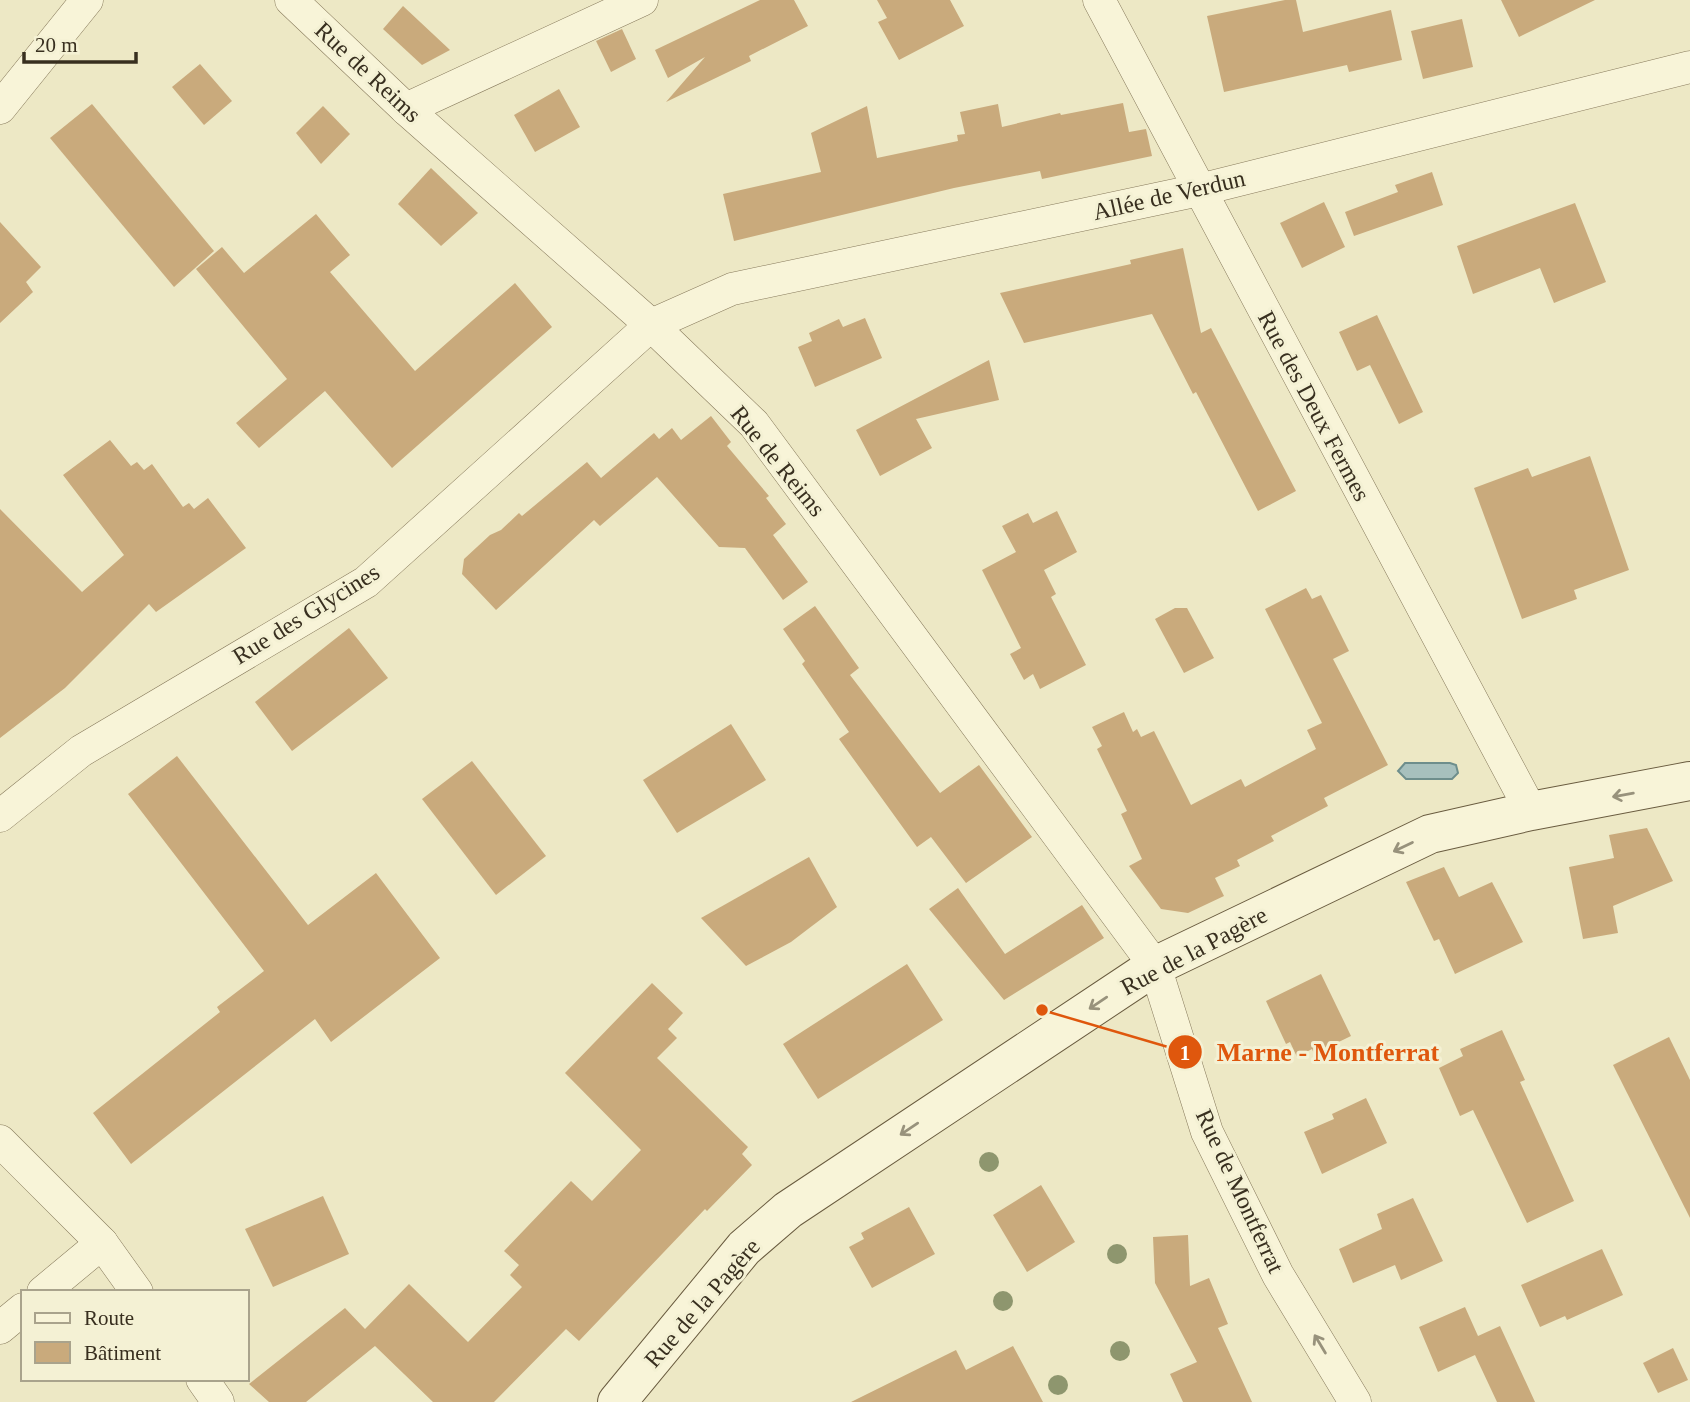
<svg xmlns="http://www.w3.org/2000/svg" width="1690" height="1402" font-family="'Times New Roman',serif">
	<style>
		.water { fill: #a7c0bd; stroke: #6e8e8c; stroke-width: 2 }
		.building { fill: #c9aa7c }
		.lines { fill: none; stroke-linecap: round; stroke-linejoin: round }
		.street-casing { stroke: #877a5c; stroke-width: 33 }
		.secondary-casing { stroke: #695b3f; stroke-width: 40 }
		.street { stroke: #f8f4d8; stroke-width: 32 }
		.secondary { stroke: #f8f4d8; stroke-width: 38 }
		.tree { fill: #8e966e }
		.oneway { stroke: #98927c }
		.labels { text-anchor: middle; stroke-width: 6; stroke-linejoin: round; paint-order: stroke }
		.street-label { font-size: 24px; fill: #382f1f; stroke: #f4f1d4 }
		.leader { fill: none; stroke: #df570d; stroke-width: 2.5 }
		.callout-dot { fill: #df570d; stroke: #f4f1d4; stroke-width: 2.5 }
		.mark-label { font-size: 21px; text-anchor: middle; font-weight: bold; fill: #fff }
		.callout-label { font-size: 26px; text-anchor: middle; font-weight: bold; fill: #df570d; stroke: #f4f1d4; stroke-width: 6; stroke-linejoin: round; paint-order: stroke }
	</style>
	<rect width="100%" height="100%" fill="#ede8c5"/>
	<!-- water -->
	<polygon class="water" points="1405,763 1450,763 1456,765 1458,773 1452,779 1406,779 1398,771"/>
	<!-- building -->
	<g class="building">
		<polygon points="760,0 794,0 808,26 749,56 751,61 666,102 705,57 668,78 655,50"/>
		<polygon points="877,0 950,0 964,26 899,60 878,22 887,18"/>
		<polygon points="1285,0 1296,0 1303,32 1391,10 1402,60 1349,72 1347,65 1224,92 1207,16"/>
		<polygon points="1501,0 1595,0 1519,37"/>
		<polygon points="403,6 450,50 422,65 383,29"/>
		<polygon points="1462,19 1473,67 1423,79 1411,31"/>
		<polygon points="622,29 636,59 611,72 596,41"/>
		<polygon points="200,64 232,101 204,125 172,87"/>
		<polygon points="559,89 580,127 535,152 514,115"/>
		<polygon points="1123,103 1129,132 1146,129 1152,156 1042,179 1040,171 954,188 734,241 723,194 821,172 811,133 867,106 877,158 958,141 957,135 965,134 960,112 998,104 1002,127 1060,113 1061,115"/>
		<polygon points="92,104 214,251 174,287 50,138"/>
		<polygon points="323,106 350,134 321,164 296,133"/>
		<polygon points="431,168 478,213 441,246 398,204"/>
		<polygon points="1432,172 1443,205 1354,236 1345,212 1398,192 1395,185"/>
		<polygon points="1324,202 1345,247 1302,268 1280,223"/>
		<polygon points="1575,203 1606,282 1554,303 1540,268 1473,294 1457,246"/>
		<polygon points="316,214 350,255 330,272 415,371 515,283 552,327 392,468 325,391 259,448 236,423 287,379 196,269 222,247 244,273"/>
		<polygon points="0,222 41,267 26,282 33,292 0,323"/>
		<polygon points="1183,248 1201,333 1211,328 1296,491 1258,511 1196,392 1193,394 1152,314 1024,343 1000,293 1131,264 1130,260"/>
		<polygon points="1377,315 1423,412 1399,424 1370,365 1357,371 1339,332"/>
		<polygon points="865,318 882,358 815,387 798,347 812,341 809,333 839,319 843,327"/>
		<polygon points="989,360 999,400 916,419 932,448 880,476 856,430"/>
		<polygon points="711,416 731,442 727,446 769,496 766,498 786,524 773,535 808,582 783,600 745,548 719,547 657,477 600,526 594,520 496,610 462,574 464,559 490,535 501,530 519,513 522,516 587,462 601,478 654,433 659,439 672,428 681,440"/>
		<polygon points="110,440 131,466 137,462 144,470 152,464 183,507 189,503 194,509 208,498 246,548 156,612 149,604 65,688 0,738 0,509 82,592 124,555 63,475"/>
		<polygon points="1590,456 1629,570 1574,590 1577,599 1522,619 1474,488 1528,468 1532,477"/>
		<polygon points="1057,511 1077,552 1044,570 1056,594 1051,597 1086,665 1040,689 1033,674 1024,680 1010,654 1021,648 982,570 1016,552 1002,526 1028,513 1033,523"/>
		<polygon points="1306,588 1312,599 1321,595 1349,651 1333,659 1388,765 1324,798 1328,806 1271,836 1274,841 1237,860 1240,866 1215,878 1224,896 1188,913 1161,909 1129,866 1142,859 1121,814 1127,811 1097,749 1102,746 1092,727 1124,712 1133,732 1137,729 1141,737 1154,731 1191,805 1241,779 1245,787 1316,749 1307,730 1322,723 1265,609"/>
		<polygon points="815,606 859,668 850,675 940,793 979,765 1032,837 966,883 931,837 917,847 839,739 849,732 802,664 805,661 783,629"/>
		<polygon points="1175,608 1187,608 1214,658 1184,673 1155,619"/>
		<polygon points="349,628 388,678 292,751 255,702"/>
		<polygon points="731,724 766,780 677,833 643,780"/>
		<polygon points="177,756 308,925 376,873 440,958 331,1042 315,1019 131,1164 93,1113 220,1012 217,1007 264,971 128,794"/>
		<polygon points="472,761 546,856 496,895 422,799"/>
		<polygon points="1647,828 1673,881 1613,906 1618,933 1583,939 1569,867 1614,858 1609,835"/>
		<polygon points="809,857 837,907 791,942 746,966 701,918"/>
		<polygon points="1444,867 1459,897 1492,882 1523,942 1455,974 1439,939 1434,941 1406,882"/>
		<polygon points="958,888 1005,954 1082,905 1104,938 1004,1000 929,909"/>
		<polygon points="907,964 943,1020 818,1099 783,1044"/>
		<polygon points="1321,974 1351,1036 1314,1054 1312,1049 1297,1057 1290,1042 1286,1044 1266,1001"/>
		<polygon points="652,983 683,1013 668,1029 677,1038 657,1058 748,1147 742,1154 752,1165 707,1211 705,1209 579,1341 566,1329 494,1402 433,1402 375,1346 306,1402 269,1402 249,1384 345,1308 365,1329 409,1284 468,1342 522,1287 510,1275 519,1265 504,1251 571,1181 592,1201 641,1150 565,1073"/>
		<polygon points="1502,1030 1525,1080 1520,1082 1574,1201 1527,1223 1473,1110 1460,1116 1439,1068 1463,1056 1460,1049"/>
		<polygon points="1669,1037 1690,1080 1690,1218 1613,1065"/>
		<polygon points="1366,1098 1387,1143 1322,1174 1304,1132 1334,1119 1332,1114"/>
		<polygon points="1041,1185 1075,1242 1027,1272 993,1215"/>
		<polygon points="323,1196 349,1254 273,1287 245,1229"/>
		<polygon points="1413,1198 1443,1261 1401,1280 1395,1265 1353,1283 1339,1249 1382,1229 1377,1214"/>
		<polygon points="909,1207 935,1254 872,1288 849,1247 864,1239 861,1233"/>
		<polygon points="1188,1235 1190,1286 1209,1278 1228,1324 1218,1328 1252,1402 1183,1402 1170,1374 1197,1362 1155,1283 1153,1237"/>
		<polygon points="1602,1249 1623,1295 1567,1320 1565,1316 1540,1327 1521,1285"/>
		<polygon points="1465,1307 1478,1336 1500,1326 1535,1402 1497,1402 1475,1355 1438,1372 1419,1327"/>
		<polygon points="1013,1346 1043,1402 851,1402 956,1350 966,1370"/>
		<polygon points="1673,1348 1688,1380 1658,1393 1643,1363"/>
	</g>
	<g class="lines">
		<defs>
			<g id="street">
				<polyline points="291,0 406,109 651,325 754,424 1155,966 1207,1132 1278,1275 1355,1402"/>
				<polyline points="1099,0 1531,811"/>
				<polyline points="0,108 87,0"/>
				<polyline points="406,109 642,0"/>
				<polyline points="0,816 81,751 366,582 651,325 732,289 1199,190 1690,67"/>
				<polyline points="0,1141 102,1243 137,1292"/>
				<polyline points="43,1292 102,1243"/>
				<polyline points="0,1328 23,1309"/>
				<polyline points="202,1379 218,1402"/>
			</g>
			<polyline id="secondary" points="617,1402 744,1248 788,1210 1155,966 1430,834 1531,811 1690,781"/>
		</defs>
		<!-- street casing -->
		<use href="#street" class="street-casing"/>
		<!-- secondary casing -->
		<use href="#secondary" class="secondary-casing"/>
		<!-- street -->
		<use href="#street" class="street"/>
		<!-- secondary -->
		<use href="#secondary" class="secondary"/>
	</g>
	<!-- trees -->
	<g class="tree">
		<circle cx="989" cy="1162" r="10"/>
		<circle cx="1117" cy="1254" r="10"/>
		<circle cx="1003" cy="1301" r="10"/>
		<circle cx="1120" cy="1351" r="10"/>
		<circle cx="1058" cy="1385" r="10"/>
	</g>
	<!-- one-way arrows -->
	<defs><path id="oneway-shaft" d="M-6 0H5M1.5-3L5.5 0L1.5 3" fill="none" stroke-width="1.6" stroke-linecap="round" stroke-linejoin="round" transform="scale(1.75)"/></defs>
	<g class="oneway">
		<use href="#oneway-shaft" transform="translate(1623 795) rotate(170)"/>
		<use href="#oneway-shaft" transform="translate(1403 847) rotate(154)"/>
		<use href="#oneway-shaft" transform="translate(1098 1003) rotate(146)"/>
		<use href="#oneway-shaft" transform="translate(909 1129) rotate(146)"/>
		<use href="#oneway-shaft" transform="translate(1320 1344) rotate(-121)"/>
	</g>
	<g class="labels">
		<!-- street labels -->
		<g class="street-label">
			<text transform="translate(368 72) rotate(43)" y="8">Rue de Reims</text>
			<text transform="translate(1169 195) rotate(-13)" y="8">Allée de Verdun</text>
			<text transform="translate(1314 406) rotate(62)" y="8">Rue des Deux Fermes</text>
			<text transform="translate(778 461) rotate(51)" y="8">Rue de Reims</text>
			<text transform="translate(306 614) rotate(-32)" y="8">Rue des Glycines</text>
			<text transform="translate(1194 951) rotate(-28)" y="8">Rue de la Pagère</text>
			<text transform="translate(1240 1191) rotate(65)" y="8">Rue de Montferrat</text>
			<text transform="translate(702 1303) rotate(-49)" y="8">Rue de la Pagère</text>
		</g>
	</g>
	<!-- callouts -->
	<path class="leader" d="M1042 1010L1185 1052"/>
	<g class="callout-dot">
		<circle cx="1042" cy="1010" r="7"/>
		<circle cx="1185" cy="1052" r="18"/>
	</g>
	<g class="mark-label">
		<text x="1185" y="1060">1</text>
	</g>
	<g class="callout-label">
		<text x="1328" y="1061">Marne - Montferrat</text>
	</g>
	<!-- legend -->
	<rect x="21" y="1290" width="228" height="91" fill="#f4f1d4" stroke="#a9a38c" stroke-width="2"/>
	<rect x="35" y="1313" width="35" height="10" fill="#f8f4d8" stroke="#a9a38c" stroke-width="2"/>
	<text x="84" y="1325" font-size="21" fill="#382f1f">Route</text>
	<rect x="35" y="1342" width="35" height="21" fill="#c9aa7c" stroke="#a9a38c" stroke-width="2"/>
	<text x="84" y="1360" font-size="21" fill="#382f1f">Bâtiment</text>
	<!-- scale -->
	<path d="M24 52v10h112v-10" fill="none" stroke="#382f1f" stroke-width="3.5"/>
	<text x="35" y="52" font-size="21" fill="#382f1f" stroke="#f4f1d4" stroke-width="5" paint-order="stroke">20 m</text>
</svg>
